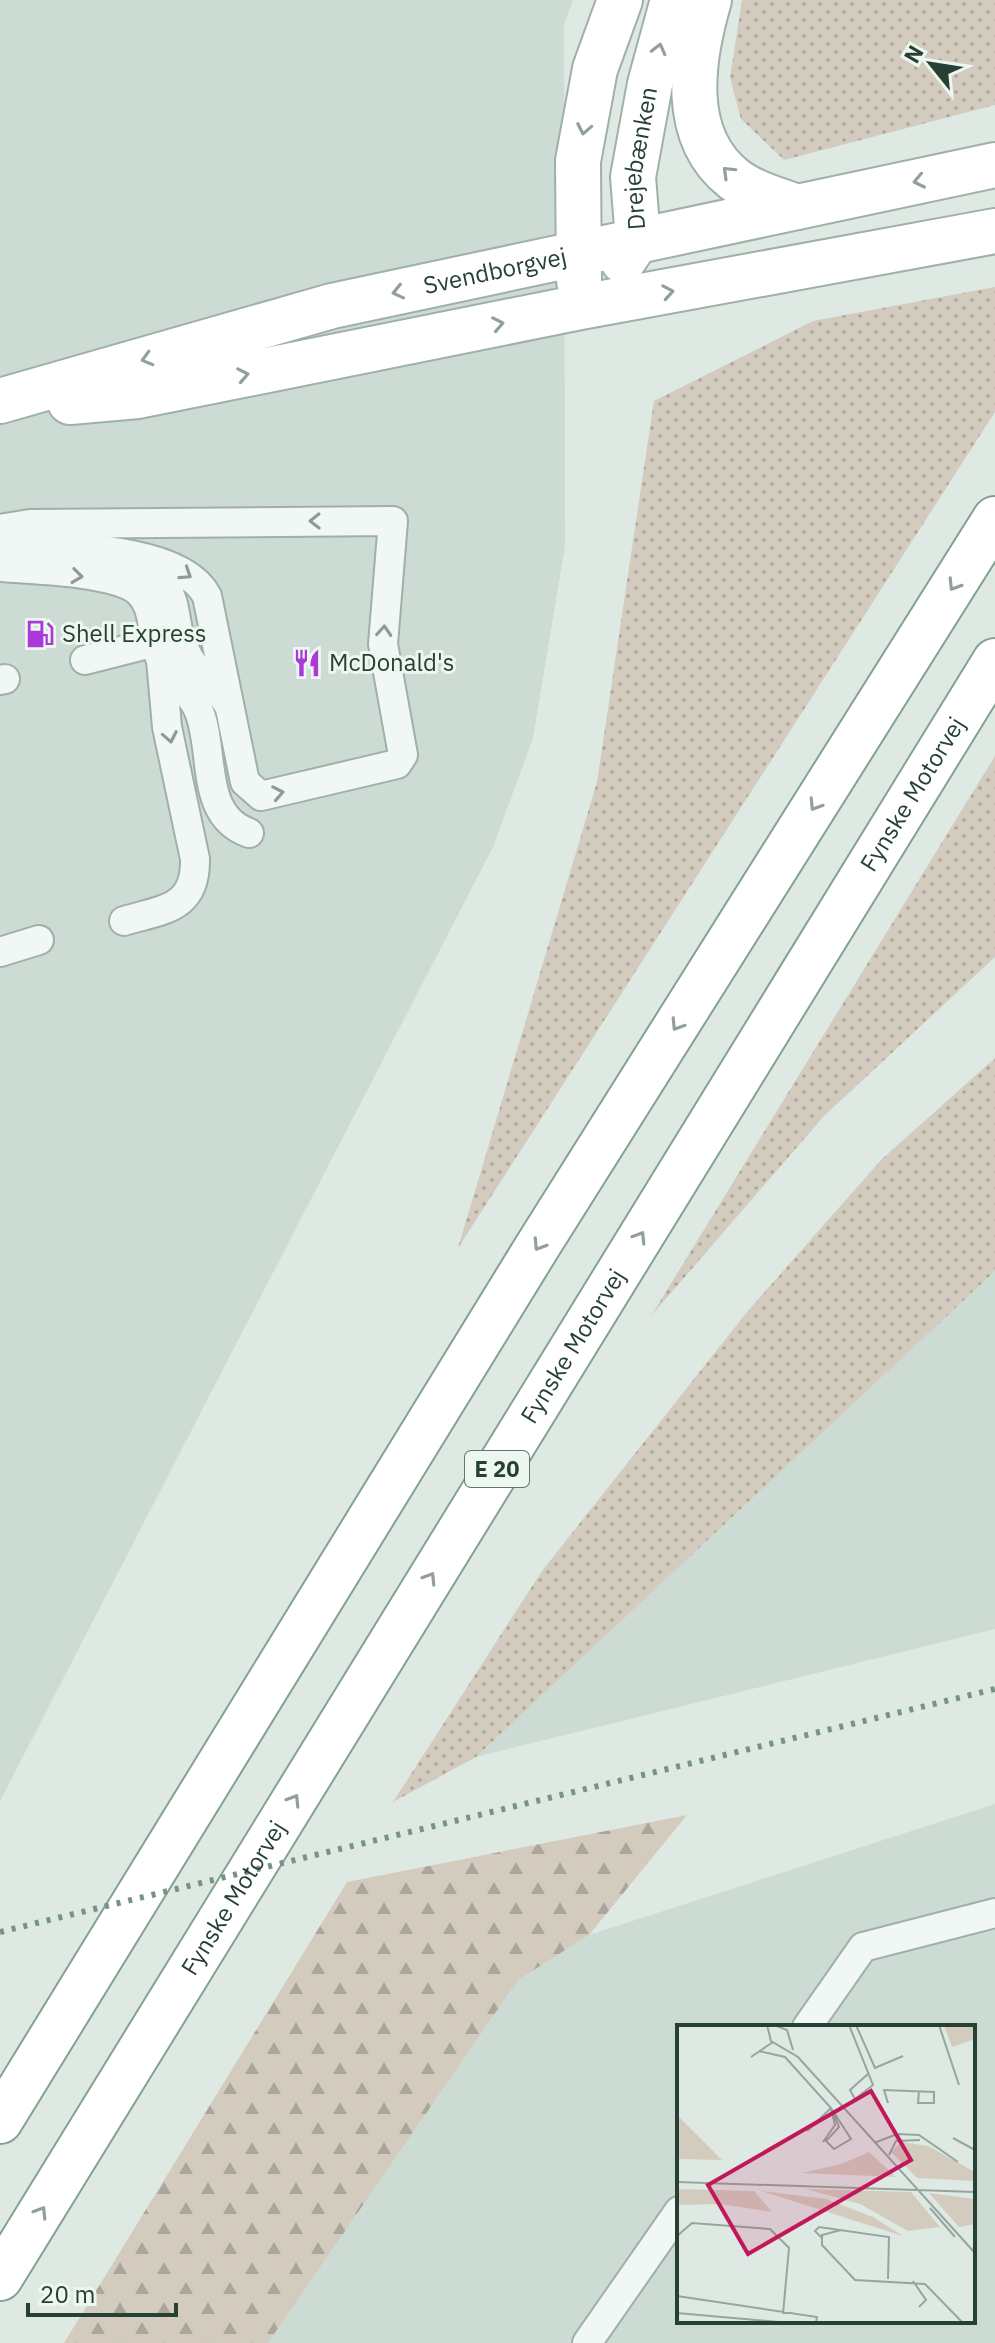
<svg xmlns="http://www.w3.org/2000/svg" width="995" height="2343" font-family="'IBM Plex Sans',sans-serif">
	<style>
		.built { fill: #ccdbd3; fill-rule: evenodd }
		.grass { fill: url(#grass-dots) }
		.forest { fill: url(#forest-firs) }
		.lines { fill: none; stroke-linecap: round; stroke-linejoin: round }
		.lane-casing { stroke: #9fb0a7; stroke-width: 32 }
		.secondary-casing { stroke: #9fb0a7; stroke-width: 48 }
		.highway-casing { stroke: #84a191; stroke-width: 48 }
		.lane { stroke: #f1f7f4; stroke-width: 28 }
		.secondary { stroke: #fff; stroke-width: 44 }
		.highway { stroke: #fff; stroke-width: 44 }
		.rail { stroke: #769484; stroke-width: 6; stroke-dasharray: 4 8; stroke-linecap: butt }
		.oneway { stroke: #92a099 }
		.oneway2 { stroke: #8c9c94 }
		.labels { text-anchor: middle; stroke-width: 6; stroke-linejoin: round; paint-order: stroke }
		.shield { fill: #eef6f1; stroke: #62776c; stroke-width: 2 }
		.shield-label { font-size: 22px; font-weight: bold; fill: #264133 }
		.street-label { font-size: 24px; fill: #264133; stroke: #eef6f1 }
		.poi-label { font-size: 24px; fill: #264133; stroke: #eef6f1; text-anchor: start }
		.inset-road { fill: none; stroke: #94a69d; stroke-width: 2 }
		.view { fill: #c2185b; fill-opacity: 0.15; stroke: #c2185b; stroke-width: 4 }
		.inset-edge { fill: none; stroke: #264133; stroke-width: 4 }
	</style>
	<defs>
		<pattern id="grass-dots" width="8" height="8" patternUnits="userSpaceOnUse" patternTransform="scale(2)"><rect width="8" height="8" fill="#d3cbbe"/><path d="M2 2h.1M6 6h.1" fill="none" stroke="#aba69b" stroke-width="1.8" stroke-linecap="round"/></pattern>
		<pattern id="forest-firs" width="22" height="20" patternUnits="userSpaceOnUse" patternTransform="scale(2)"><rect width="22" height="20" fill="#d3cbbe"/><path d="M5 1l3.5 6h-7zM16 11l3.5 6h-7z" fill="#aba69b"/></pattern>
	</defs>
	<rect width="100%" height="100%" fill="#dee9e3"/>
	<!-- built -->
	<g class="built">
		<polygon points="0,0 573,0 564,24 565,546 533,738 493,847 0,1801"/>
		<polygon points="995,1271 995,1629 476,1757"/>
		<path d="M995,1804V2343H268L518,1980L589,1935ZM679,2027H973V2321H679Z"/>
	</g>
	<!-- grass -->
	<g class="grass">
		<polygon points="742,0 995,0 995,105 784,160 741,119 730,78"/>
		<polygon points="995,287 995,412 458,1248 597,782 654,401 813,321"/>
		<polygon points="995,756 995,957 824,1116 651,1316"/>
		<polygon points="995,1058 995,1271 476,1757 393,1802 542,1571 747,1312 881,1160"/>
	</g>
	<!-- forest -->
	<polygon class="forest" points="687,1815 589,1935 518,1980 268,2343 64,2343 347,1882"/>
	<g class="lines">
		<defs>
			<g id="lane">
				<path d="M0,529L30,524L393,521L383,644L403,755L397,764L261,796L245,782L207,596C180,544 54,548 0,544"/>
				<path d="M131,562C191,588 164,617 189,658C200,677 219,687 229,706"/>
				<path d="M0,567C36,570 95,571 128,585C159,599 149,635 161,660C170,678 190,691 198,709C216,749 198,815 249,833"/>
				<polyline points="85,660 156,642"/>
				<polyline points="0,680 5,679"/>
				<path d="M124,921C164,909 196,909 195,859L167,727L161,660"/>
				<polyline points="0,952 39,940"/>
				<polyline points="807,2027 863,1947 995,1913"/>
				<polyline points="587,2343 679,2211"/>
			</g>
			<g id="secondary">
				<path d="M709,0C692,58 679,136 734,179C752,193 776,199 797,207"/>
				<path id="s1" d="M623,261L638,239L633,177L650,84L673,0"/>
				<polyline points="579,281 578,161 595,69 620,0"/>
				<path id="s2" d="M0,401L332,306L995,165"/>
				<polyline points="70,402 138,396 581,307 995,231"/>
			</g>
			<g id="highway">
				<polyline points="0,2121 537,1247 995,519"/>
				<path id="s3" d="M0,2278L995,661"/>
			</g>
		</defs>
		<!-- lane casing -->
		<use href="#lane" class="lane-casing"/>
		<!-- secondary casing -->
		<use href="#secondary" class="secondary-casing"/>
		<!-- highway casing -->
		<use href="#highway" class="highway-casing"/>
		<!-- lane -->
		<use href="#lane" class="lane"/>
		<!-- secondary -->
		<use href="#secondary" class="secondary"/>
		<!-- highway -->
		<use href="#highway" class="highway"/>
		<!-- rail -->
		<polyline class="rail" points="0,1932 995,1689"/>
	</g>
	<!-- one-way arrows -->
	<defs><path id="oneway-chevron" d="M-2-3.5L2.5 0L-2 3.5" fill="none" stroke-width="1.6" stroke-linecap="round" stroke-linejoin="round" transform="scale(2)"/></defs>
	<g class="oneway">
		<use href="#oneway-chevron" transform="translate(659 49) rotate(-76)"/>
		<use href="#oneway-chevron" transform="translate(584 129) rotate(101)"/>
		<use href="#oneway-chevron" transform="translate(728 172) rotate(-136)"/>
		<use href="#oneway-chevron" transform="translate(919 181) rotate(168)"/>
		<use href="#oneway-chevron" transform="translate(398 292) rotate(167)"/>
		<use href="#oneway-chevron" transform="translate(668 292) rotate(-10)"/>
		<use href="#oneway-chevron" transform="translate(498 324) rotate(-11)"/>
		<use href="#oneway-chevron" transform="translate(147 359) rotate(164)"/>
		<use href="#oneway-chevron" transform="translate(243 375) rotate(-11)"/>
		<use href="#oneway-chevron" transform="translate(954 585) rotate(122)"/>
		<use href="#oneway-chevron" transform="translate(815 805) rotate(122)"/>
		<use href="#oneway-chevron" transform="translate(677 1025) rotate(122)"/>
		<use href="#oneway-chevron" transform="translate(640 1237) rotate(-58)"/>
		<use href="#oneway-chevron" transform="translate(539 1245) rotate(122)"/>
		<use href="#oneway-chevron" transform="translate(430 1578) rotate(-58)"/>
		<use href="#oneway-chevron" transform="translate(294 1800) rotate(-58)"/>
		<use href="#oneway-chevron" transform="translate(41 2212) rotate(-58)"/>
	</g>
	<g class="oneway2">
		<use href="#oneway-chevron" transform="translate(315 521) rotate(179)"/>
		<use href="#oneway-chevron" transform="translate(186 574) rotate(33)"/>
		<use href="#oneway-chevron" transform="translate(77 576) rotate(7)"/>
		<use href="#oneway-chevron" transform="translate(384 631) rotate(-86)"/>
		<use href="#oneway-chevron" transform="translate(170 737) rotate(79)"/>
		<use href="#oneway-chevron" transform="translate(278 793) rotate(-11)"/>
	</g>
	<!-- icons -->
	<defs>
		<symbol id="fuel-bare" viewBox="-9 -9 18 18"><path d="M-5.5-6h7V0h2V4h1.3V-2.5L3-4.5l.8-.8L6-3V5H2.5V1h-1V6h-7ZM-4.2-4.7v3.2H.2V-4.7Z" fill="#aa39d8" stroke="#eef6f1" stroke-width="2.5" paint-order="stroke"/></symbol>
		<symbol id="restaurant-bare" viewBox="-9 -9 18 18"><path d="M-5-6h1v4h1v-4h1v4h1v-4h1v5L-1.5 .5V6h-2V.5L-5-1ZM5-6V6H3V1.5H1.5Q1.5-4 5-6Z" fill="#aa39d8" stroke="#eef6f1" stroke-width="2.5" paint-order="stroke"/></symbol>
	</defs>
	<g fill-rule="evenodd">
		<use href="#fuel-bare" x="20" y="614" width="40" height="40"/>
		<use href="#restaurant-bare" x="287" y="643" width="40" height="40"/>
	</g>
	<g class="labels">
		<!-- shield labels -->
		<rect class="shield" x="465" y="1451" width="64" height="36" rx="6"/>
		<g class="shield-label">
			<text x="497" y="1477">E 20</text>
		</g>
		<!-- street labels -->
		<g class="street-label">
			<text dy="8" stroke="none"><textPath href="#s1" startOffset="108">Drejebænken</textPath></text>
			<text dy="8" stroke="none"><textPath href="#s2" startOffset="512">Svendborgvej</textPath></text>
			<text dy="8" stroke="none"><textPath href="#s3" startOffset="1742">Fynske Motorvej</textPath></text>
			<text dy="8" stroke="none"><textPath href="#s3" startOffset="1094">Fynske Motorvej</textPath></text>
			<text dy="8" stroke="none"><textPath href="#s3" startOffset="446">Fynske Motorvej</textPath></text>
		</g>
		<!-- poi labels -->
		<g class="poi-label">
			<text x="62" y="642">Shell Express</text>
			<text x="329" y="671">McDonald's</text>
		</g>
	</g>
	<!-- overview -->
	<g transform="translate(677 2025)">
		<rect width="298" height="298" fill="#dee9e3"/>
		<path d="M267,0H298V14L275,22ZM224,117L251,121L298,147V156L240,153L214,127ZM192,127L219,152L125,148L164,139ZM129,164L234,167L263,202L231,206L183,179ZM84,166L149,174L196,192L226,211ZM252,168L298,174V199L282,202Z" fill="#d3cbbe"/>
		<path d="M0,90L45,135L0,134ZM0,164L77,166L95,187L43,179L0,180Z" fill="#d3cbbe"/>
		<path class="inset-road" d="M90,0L94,16L121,32L298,228M97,0L110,5L116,25M172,0L196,60L178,74L173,65L191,49M179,0L198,43L226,31M262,0L282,60M82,26L108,32L154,83L162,102L149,116L157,124L174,114L154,83L158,100L146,117M74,32L96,17M211,78L207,65L257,67V78H241L242,66M130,106L154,83M276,113L298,125M197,118L220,109L242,110L281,137M212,130L219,116L243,115M0,157L298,167M253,183L278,212M164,205L145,210V220L178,255L248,259L286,298M0,211L15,198L93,204L112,223L106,289M145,213L138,206L142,202L212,212L211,254M236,256L249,275L242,282M0,271L140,292L139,298M0,288L113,298"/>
		<path class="view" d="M194,66L234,135L71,229L31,160Z"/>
		<rect width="298" height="298" class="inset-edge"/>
	</g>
	<!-- north arrow -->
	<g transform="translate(931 64) rotate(300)" stroke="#eef6f1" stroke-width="6" paint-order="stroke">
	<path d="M0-6L14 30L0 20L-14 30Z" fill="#264133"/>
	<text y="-12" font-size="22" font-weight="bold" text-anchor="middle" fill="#264133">N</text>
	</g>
	<!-- scale -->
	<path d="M28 2303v12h148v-12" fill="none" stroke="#264133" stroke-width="4"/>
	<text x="40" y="2303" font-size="24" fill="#264133" stroke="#eef6f1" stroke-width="6" paint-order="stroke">20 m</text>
</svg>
